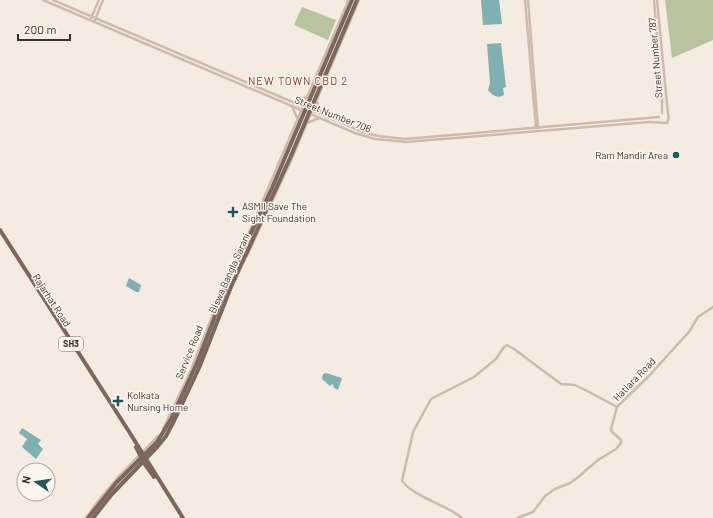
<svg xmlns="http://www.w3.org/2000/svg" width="713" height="518" font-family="Barlow,sans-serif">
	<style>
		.green { fill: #b8c4a0 }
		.water { fill: #7fb0b2 }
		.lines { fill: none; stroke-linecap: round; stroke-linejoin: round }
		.tertiary { stroke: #cdbbac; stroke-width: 2.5 }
		.primary { stroke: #7d675c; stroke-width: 4 }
		.poi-dot { fill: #1f5a5e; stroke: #fbf5ee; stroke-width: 1.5 }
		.labels { text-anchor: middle; stroke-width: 3; stroke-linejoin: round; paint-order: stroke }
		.shield { fill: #fbf5ee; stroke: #756b66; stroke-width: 1 }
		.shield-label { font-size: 9px; font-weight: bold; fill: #3b302b }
		.street-label { font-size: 10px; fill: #3b302b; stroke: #fbf5ee }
		.poi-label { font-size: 10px; fill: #3b302b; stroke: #fbf5ee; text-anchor: start }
		.neighbourhood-label { font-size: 11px; letter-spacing: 1px; fill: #8c3b22; stroke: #fbf5ee }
	</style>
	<rect width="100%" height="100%" fill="#f4ebe1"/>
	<!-- green -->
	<g class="green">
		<polygon points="665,0 713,0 713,40 672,58"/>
		<polygon points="302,7 336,20 328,40 294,25"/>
	</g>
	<!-- water -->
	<g class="water">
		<polygon points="481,0 499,0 502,24 483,25"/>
		<path d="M501,43L506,87L503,88L504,95C497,99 492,95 488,90L490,83L487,44Z"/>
		<polygon points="129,278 141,285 139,292 136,292 126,286"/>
		<polygon points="326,373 342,378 338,390 334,388 333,384 330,386 322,379 323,374"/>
		<polygon points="22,428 41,440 38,444 43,449 36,459 22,447 27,439 19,433"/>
	</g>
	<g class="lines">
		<!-- tertiary -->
		<g class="tertiary">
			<polyline points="43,0 355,133 375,139 406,142 649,122 667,123 669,117 668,114 657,0"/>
			<polyline points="53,0 363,132 378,136 405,139 659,117"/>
			<polyline points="525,0 536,128"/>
			<polyline points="528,0 538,128"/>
			<polyline points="654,0 662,92 662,113"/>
			<polyline points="90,20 99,0"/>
			<polyline points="95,20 103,0"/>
			<polyline points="317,101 321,114"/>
			<polyline points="295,103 308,96"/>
			<polyline points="292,106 298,120"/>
			<polyline points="307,123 319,118"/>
			<polyline points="245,242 346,6 348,0"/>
			<polyline points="247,256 290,163 359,0"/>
			<polyline points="163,429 191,370 225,284 240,252"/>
			<polyline points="86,518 98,501 120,475 158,436"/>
			<path d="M462,518C444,503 417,499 402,481L413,432L431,399L474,377L496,359L504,347L507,345L514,349L561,384L575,385L593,394L617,407"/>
			<polyline points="517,518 533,512 545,496 555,489 570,483 577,478 598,460 616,449 621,443 621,440 612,432 611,429 617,407 619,405 648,377 677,345 689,332 698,317 713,307"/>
		</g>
		<!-- primary -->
		<g class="primary">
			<polyline points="0,230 128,430 183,518"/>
			<polyline points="136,447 144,463 154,477"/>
			<polyline points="88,518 116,483 157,442 171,419 197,363 229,280 272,188 352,0"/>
			<polyline points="93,518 112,494 158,446 166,436 174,421 199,368 231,287 290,158 357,0"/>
		</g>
	</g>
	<!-- markers -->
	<g class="poi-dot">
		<circle cx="676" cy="155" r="4"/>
		<path d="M231 206h4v4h4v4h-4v4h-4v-4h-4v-4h4z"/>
		<path d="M116 395h4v4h4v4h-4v4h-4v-4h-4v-4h4z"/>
	</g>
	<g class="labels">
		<!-- shield labels -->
		<rect class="shield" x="59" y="337" width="24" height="14" rx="3"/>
		<g class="shield-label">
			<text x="71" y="347">SH3</text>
		</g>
		<!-- street labels -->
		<g class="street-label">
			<text transform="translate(655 58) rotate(-95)" y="4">Street Number 787</text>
			<text transform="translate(333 114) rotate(22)" y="4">Street Number 706</text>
			<text transform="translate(229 273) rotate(-66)" y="4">Biswa Bangla Sarani</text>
			<text transform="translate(52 300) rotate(57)" y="4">Rajarhat Road</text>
			<text transform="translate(189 352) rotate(-68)" y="4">Service Road</text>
			<text transform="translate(634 379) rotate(-46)" y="4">Hatiara Road</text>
		</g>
		<!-- poi labels -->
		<g class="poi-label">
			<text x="668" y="159" text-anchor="end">Ram Mandir Area</text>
			<text x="242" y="210">ASMII Save The<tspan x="242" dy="12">Sight Foundation</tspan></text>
			<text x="127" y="399">Kolkata<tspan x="127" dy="12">Nursing Home</tspan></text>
		</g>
		<!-- neighbourhood labels -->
		<g class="neighbourhood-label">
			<text x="298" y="85">NEW TOWN CBD 2</text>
		</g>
	</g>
	<!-- north arrow -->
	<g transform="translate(36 482) rotate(283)"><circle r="19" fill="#fbf5ee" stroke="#aea6a0"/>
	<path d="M0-3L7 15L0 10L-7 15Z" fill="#1f5a5e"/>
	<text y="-6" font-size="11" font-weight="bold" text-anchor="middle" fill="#3b302b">N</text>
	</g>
	<!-- scale -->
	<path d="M18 34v6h52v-6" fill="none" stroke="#3b302b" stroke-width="2"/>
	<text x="24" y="34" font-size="12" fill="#3b302b" stroke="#fbf5ee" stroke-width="3" paint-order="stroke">200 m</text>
</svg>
